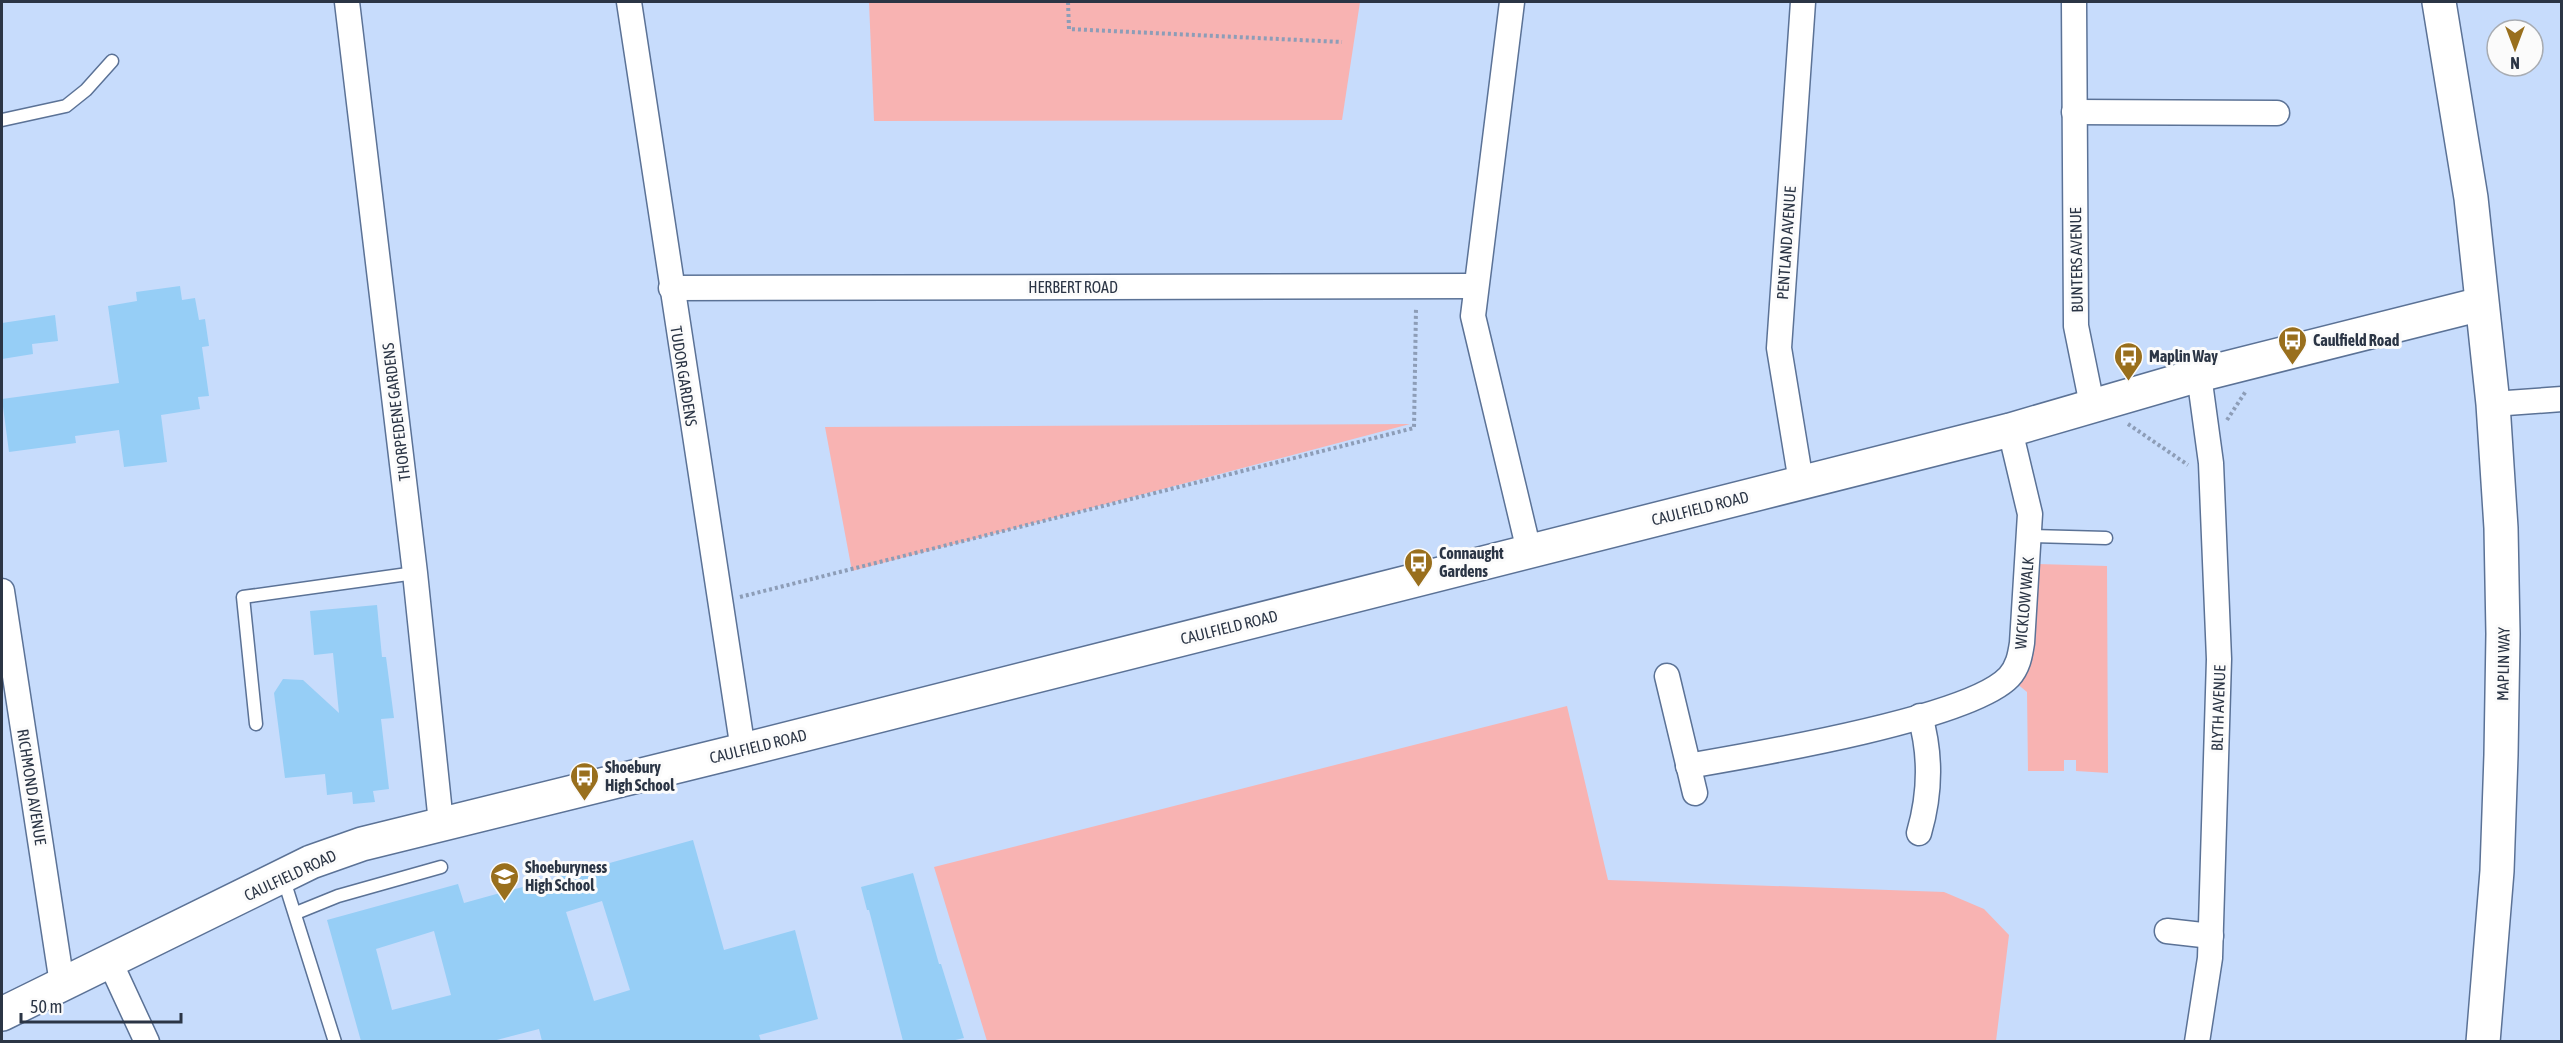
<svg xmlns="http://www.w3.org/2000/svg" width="2563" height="1043" font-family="'Asap Condensed',sans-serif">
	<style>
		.green { fill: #f8b3b2 }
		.building { fill: #96cef6; fill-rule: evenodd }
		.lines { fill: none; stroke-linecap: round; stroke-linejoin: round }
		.lane-casing { stroke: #5b7296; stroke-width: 15 }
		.street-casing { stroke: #5b7296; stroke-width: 27 }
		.secondary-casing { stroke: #5b7296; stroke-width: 36 }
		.path { stroke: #8d9db7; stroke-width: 4; stroke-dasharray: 3 3; stroke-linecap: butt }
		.lane { stroke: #fff; stroke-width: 12 }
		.street { stroke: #fff; stroke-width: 24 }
		.secondary { stroke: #fff; stroke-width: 33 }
		.labels { text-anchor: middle; stroke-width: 6; stroke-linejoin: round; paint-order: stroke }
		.street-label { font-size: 16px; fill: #2b3545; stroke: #fbfbfb }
		.poi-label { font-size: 16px; font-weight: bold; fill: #2b3545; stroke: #fbfbfb; text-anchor: start }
	</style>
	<rect width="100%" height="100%" fill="#c7dcfc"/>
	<!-- green -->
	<g class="green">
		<polygon points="869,2 1360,2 1342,120 874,121"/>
		<polygon points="1410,424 852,571 825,427"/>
		<polygon points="2038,564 2107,566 2108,773 2076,771 2076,760 2064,760 2064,771 2028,771 2027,692 2016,683"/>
		<polygon points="1567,706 1608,880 1944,892 1984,909 2009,935 1996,1041 987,1041 934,867"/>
	</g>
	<!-- building -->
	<g class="building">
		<polygon points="180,286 182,300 195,298 199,320 205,319 209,346 202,347 209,396 198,397 200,409 161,415 167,462 124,467 119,430 75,436 76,443 9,452 2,399 119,383 108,306 137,301 136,292"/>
		<polygon points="55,315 58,341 32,344 33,354 2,359 2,323"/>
		<polygon points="377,605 382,657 386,657 394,718 381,719 389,789 373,791 375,802 353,804 352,792 327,795 325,774 285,778 274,693 283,679 303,680 339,713 333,653 314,655 310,611"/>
		<path d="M693,840L724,950L795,930L818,1019L759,1035L761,1041H542L539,1029L493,1041H361L327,920L458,884L464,903ZM602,901L630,990L594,1001L566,912ZM434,931L451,995L392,1010L376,949Z"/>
		<polygon points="913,873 939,964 941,964 964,1038 951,1041 903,1041 869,910 867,910 861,887"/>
	</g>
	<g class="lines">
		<defs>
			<g id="lane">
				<polyline points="2,120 66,106 86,90 112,61"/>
				<polyline points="2030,536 2106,538"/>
				<polyline points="256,724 243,597 415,573"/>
				<polyline points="283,877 335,1042"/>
				<polyline points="296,913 338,896 441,867"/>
			</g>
			<g id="street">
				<polyline points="347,2 415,573 441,823"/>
				<polyline points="629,2 743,750"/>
				<polyline points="1512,2 1473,316 1529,551"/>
				<polyline points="2074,2 2076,326 2092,405"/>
				<polyline points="2074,112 2277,113"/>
				<polyline points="671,288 1474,286"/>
				<polyline points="2493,404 2562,399"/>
				<polyline points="1801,482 1779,348 1803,2"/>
				<polyline points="2,591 62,984"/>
				<polyline points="1667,676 1695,793"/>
				<path d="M1688,766C1752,755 1969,719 2009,677C2018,667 2020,656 2022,643L2030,514L2010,430"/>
				<path d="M1919,833C1930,795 1931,754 1920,716"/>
				<polyline points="2167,931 2211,936"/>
				<polyline points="110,962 147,1042"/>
				<polyline points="2197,1042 2210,958 2219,659 2211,463 2199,375"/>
			</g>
			<g id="secondary">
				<polyline points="2439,2 2471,198 2493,404 2501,528 2503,634 2501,755 2497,871 2483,1042"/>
				<polyline points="2,1014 311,862 362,844 743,750 2010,430 2199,375 2481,304"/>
			</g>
		</defs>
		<!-- lane casing -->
		<use href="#lane" class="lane-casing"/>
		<!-- street casing -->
		<use href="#street" class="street-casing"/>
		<!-- secondary casing -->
		<use href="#secondary" class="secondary-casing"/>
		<!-- path -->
		<g class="path">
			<polyline points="1068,2 1069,29 1342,42"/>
			<polyline points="2227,420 2246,391"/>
			<polyline points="2128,424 2188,465"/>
			<polyline points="740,597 1414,428 1416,308"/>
		</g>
		<!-- lane -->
		<use href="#lane" class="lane"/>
		<!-- street -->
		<use href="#street" class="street"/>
		<!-- secondary -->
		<use href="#secondary" class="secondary"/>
	</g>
	<!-- icons -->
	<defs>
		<symbol id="bus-pin" viewBox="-11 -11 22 30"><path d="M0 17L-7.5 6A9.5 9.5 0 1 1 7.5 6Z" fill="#996f1d" stroke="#fbfbfb"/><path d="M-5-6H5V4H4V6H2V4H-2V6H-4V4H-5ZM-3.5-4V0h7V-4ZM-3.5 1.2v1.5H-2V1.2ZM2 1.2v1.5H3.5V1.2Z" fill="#fff"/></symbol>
		<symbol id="school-pin" viewBox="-11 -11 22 30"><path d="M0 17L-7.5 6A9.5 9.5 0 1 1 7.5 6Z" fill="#996f1d" stroke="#fbfbfb"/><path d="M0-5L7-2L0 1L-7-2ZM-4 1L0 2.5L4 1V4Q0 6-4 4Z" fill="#fff"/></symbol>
	</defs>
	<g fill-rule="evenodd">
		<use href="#bus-pin" x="2276" y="324" width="33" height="45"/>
		<use href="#bus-pin" x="2112" y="340" width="33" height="45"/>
		<use href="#bus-pin" x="1402" y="546" width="33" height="45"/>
		<use href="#bus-pin" x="568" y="760" width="33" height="45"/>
		<use href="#school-pin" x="488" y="860" width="33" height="45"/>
	</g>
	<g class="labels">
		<!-- street labels -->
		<g class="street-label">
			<text transform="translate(1786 243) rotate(-86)" y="6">PENTLAND AVENUE</text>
			<text transform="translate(2076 260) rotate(-91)" y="6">BUNTERS AVENUE</text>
			<text x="1073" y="293">HERBERT ROAD</text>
			<text transform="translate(684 376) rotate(81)" y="6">TUDOR GARDENS</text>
			<text transform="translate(396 412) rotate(-97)" y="6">THORPEDENE GARDENS</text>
			<text transform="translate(1700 508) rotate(-14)" y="6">CAULFIELD ROAD</text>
			<text transform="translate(2024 603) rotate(-85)" y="6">WICKLOW WALK</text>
			<text transform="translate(1229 627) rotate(-14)" y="6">CAULFIELD ROAD</text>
			<text transform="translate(2503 664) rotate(-89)" y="6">MAPLIN WAY</text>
			<text transform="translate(2218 708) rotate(-88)" y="6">BLYTH AVENUE</text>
			<text transform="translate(758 746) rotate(-14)" y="6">CAULFIELD ROAD</text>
			<text transform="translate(32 787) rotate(81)" y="6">RICHMOND AVENUE</text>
			<text transform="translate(290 875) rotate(-25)" y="6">CAULFIELD ROAD</text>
		</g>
		<!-- poi labels -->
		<g class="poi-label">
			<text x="2313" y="346">Caulfield Road</text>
			<text x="2149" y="362">Maplin Way</text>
			<text x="1439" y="559">Connaught<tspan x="1439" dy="18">Gardens</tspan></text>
			<text x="605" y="773">Shoebury<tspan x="605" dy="18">High School</tspan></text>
			<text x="525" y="873">Shoeburyness<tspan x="525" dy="18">High School</tspan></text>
		</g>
	</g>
	<!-- border -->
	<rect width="2563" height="1043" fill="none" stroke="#2b3545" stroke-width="6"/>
	<!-- north arrow -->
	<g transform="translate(2515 48) rotate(180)"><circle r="28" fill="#fbfbfb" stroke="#a8acb2" stroke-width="1.5"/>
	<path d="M0-4.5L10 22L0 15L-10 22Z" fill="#996f1d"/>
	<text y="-9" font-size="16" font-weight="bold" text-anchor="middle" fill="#2b3545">N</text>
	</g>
	<!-- scale -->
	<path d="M21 1013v9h160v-9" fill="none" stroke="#2b3545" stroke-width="3"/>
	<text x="30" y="1013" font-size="18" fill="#2b3545" stroke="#fbfbfb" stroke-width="4.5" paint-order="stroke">50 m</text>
</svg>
